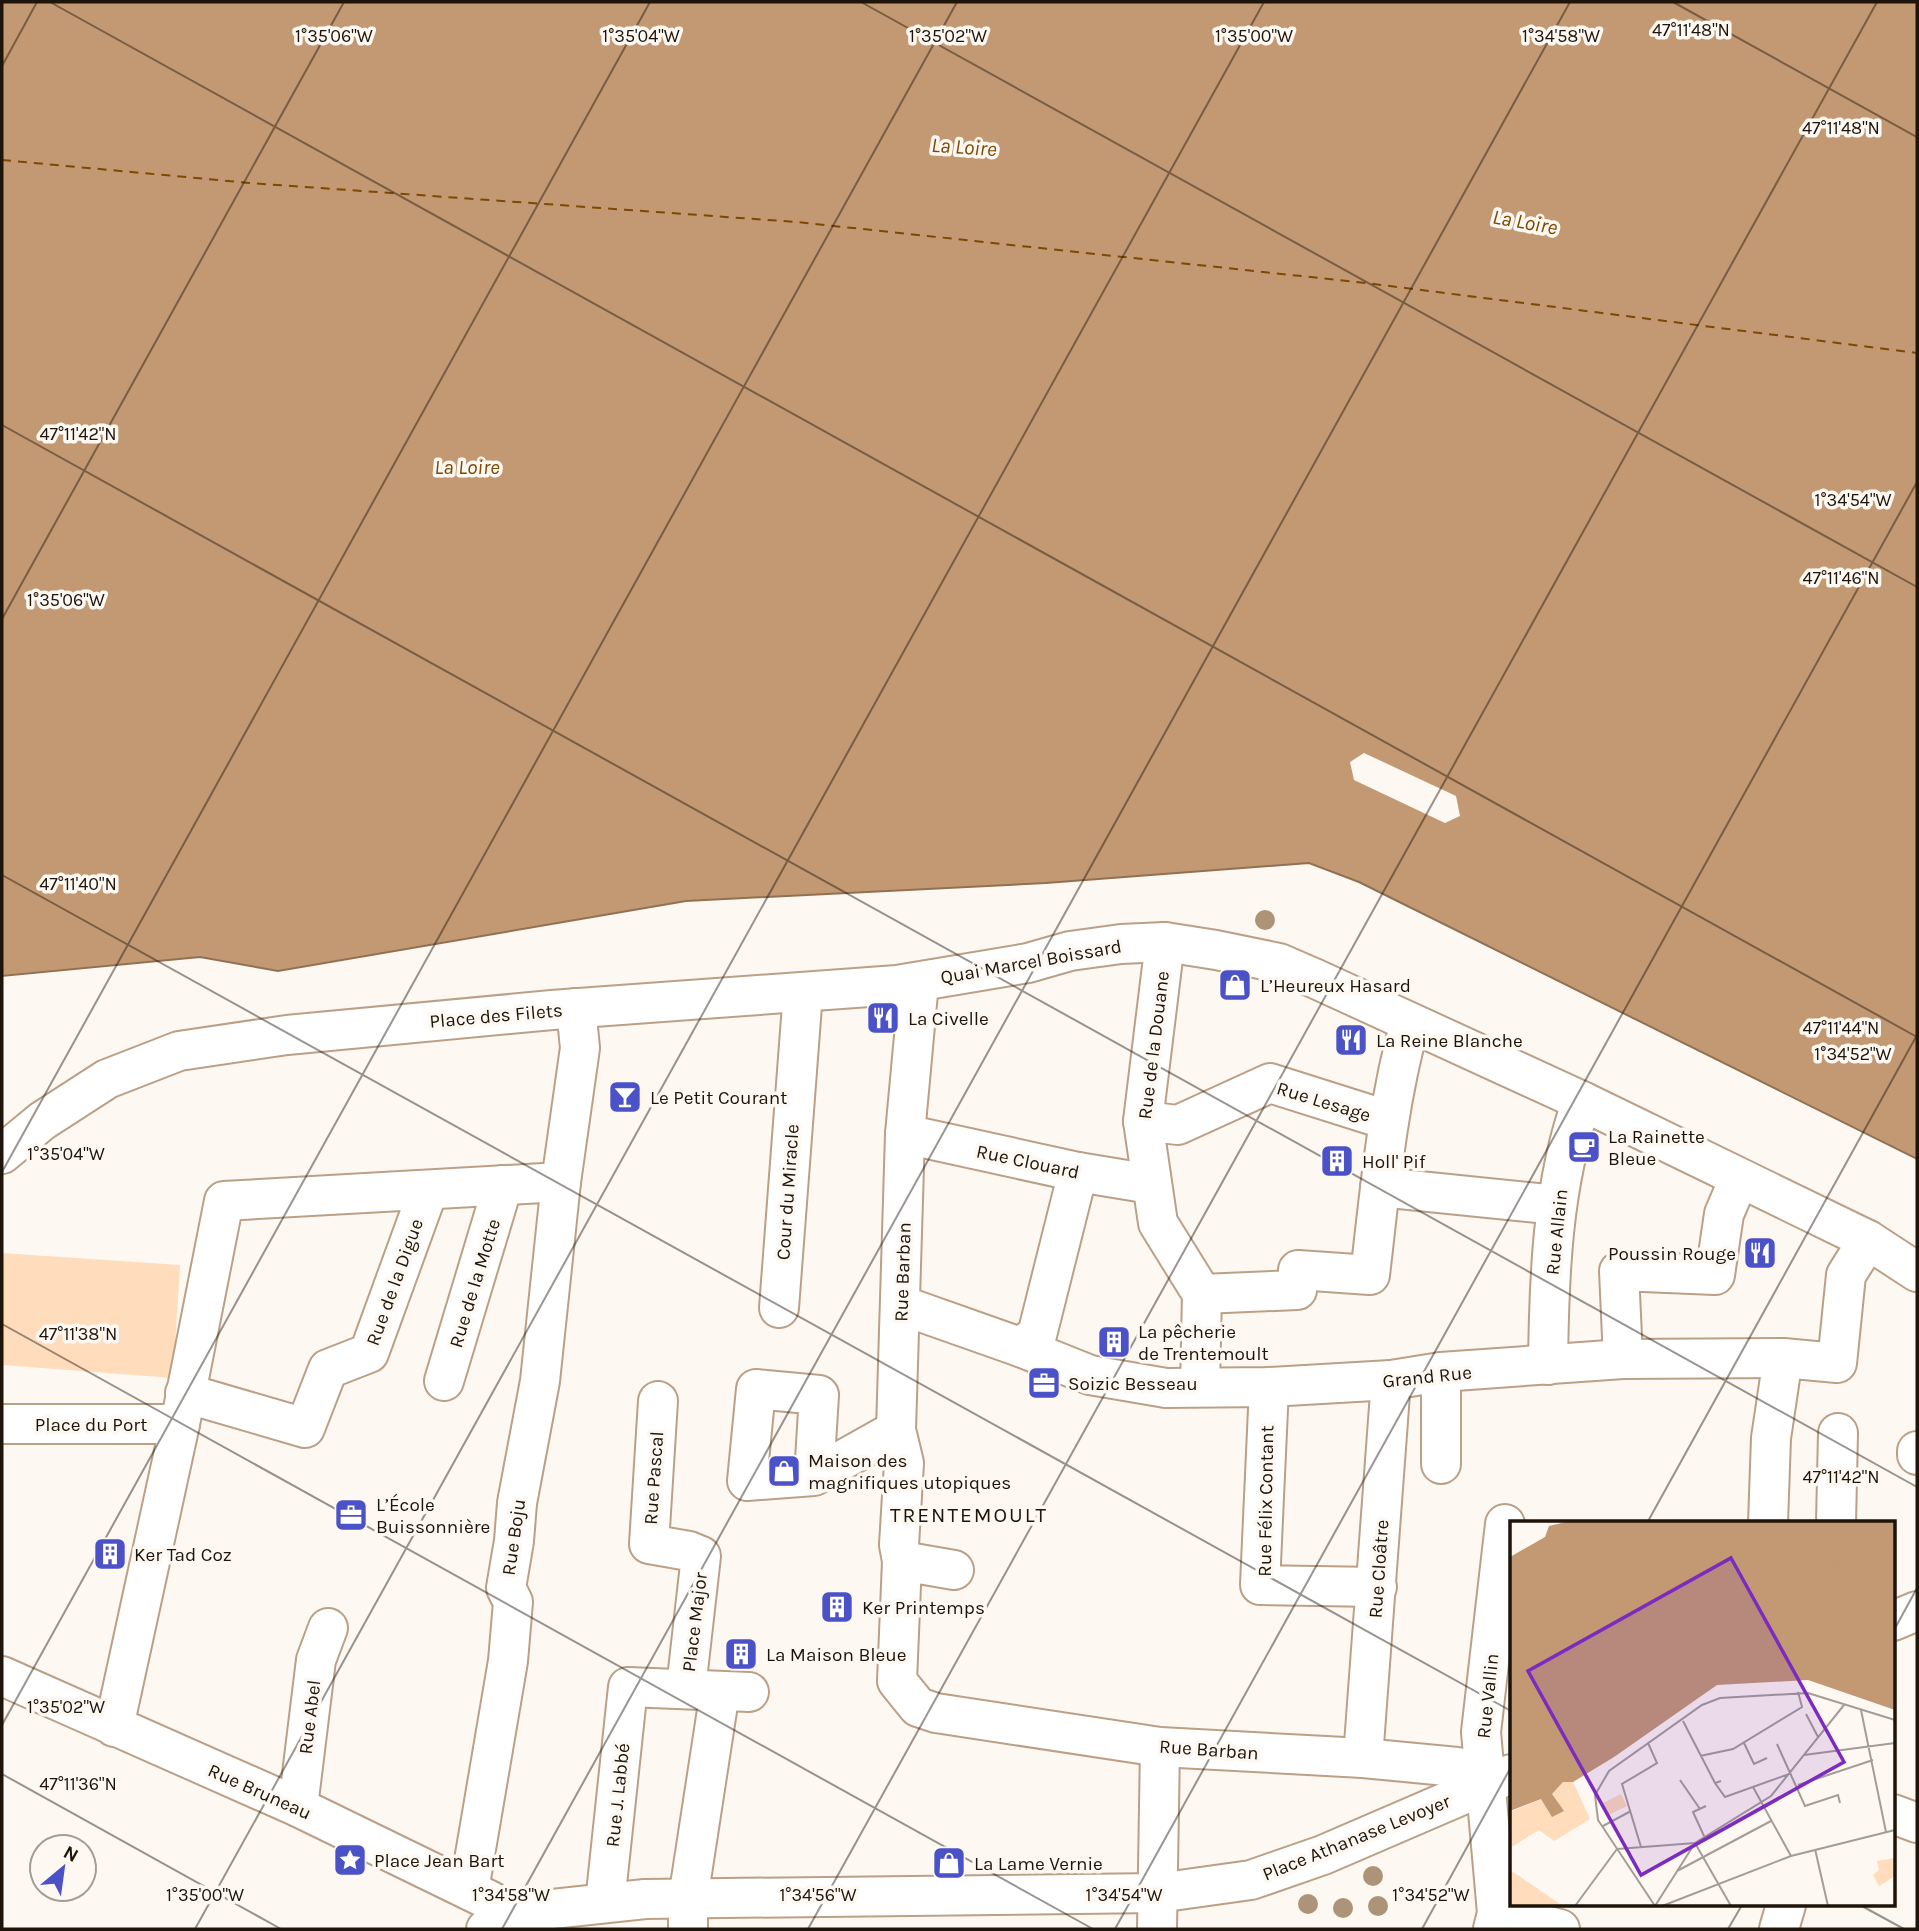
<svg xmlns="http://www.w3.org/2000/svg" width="1919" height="1931" font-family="Karla,sans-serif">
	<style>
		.green { fill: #fedcbc }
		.water { fill: #c29972; stroke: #917153; stroke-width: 2 }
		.pier { fill: #fef8f3 }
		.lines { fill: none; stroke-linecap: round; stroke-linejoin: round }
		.ferry { stroke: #7d4900; stroke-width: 2; stroke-dasharray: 9 7; stroke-linecap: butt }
		.minor-casing { stroke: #bba086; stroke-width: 42 }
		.minor { stroke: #fff; stroke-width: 38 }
		.tree { fill: #ad9478 }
		.ticks { fill: none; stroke: #1e140a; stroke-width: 2; stroke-opacity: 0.45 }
		.labels { text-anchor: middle; stroke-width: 7; stroke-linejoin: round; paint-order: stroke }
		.street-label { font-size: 19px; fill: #1e140a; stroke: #fef8f3 }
		.poi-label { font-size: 19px; fill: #1e140a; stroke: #fef8f3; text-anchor: start }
		.water-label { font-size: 21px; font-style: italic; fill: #7d4900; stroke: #fef8f3 }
		.neighbourhood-label { font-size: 21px; letter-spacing: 2px; fill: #1e140a; stroke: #fef8f3 }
		.inset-river { fill: none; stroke: #c29972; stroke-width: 3.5 }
		.inset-road { fill: none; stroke: #a49d96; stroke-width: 2 }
		.view { fill: #7b2cbf; fill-opacity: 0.15; stroke: #7b2cbf; stroke-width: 3.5 }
		.inset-edge { fill: none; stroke: #1e140a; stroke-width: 3.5 }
		.ticks-label { font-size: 18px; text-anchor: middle; fill: #1e140a; stroke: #fef8f3; stroke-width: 7; stroke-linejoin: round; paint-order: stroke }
	</style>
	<rect width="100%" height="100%" fill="#fef8f3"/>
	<!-- green -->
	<polygon class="green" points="2,1253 180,1265 173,1378 2,1365"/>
	<!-- water -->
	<polygon class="water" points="2,2 1917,2 1917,1159 1359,882 1309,863 1046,883 686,901 278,971 200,957 2,976"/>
	<!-- pier -->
	<polygon class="pier" points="1364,753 1456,796 1460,816 1445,823 1354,780 1350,762"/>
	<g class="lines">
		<!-- ferry -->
		<polyline class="ferry" points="2,160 250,183 797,222 1366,283 1917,353"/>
		<defs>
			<g id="minor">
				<polyline points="1165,942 1143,1121 1158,1223 1202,1294 1200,1387"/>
				<polyline points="1143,1121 1178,1125 1270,1083 1387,1120"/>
				<polyline points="905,1134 1078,1172 1151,1184"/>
				<polyline points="2,1154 42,1121 107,1079 179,1051 287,1035 552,1010 897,985 1028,963 1070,951 1121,944 1165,942 1216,950 1279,963 1316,979 1582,1101 1868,1240 1917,1272"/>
				<polyline points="1380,1187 1557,1205"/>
				<path d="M1202,1294L1297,1290L1298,1270L1370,1275C1380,1190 1387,1105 1410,1023"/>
				<polyline points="901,1305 1020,1347 1090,1375 1166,1388 1269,1387 1391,1380 1441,1372 1623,1359 1783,1358 1837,1363 1846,1275 1868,1240"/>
				<polyline points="779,1308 803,992"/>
				<polyline points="1020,1347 1037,1335 1078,1172"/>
				<polyline points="1623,1359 1619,1271 1715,1275 1724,1214 1739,1179"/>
				<path d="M1548,1365C1549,1278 1552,1184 1582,1101"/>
				<polyline points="1441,1372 1441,1464"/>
				<polyline points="444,1381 503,1185"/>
				<polyline points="1269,1387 1260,1585 1377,1587"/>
				<polyline points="185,1393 305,1428 328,1369 369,1353 428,1191"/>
				<polyline points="658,1401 649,1544 689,1551 701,1556 686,1688"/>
				<polyline points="2,1424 180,1424"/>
				<polyline points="1917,1451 1917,1455"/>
				<polyline points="814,1476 819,1395 756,1389 747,1481 814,1476 896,1430"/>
				<polyline points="1768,1523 1771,1438 1783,1358"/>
				<polyline points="1836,1523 1838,1433"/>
				<polyline points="902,1561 899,1545 904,1463 896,1430 905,1134 919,982"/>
				<polyline points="954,1570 902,1561 897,1681 918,1707 936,1713 1160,1747 1363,1758 1457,1767 1473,1789"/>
				<polyline points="1893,1621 1917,1611"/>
				<polyline points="2,1676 298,1807 491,1901"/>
				<polyline points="114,1727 180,1424 224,1201 561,1182"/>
				<polyline points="1363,1758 1391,1380"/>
				<polyline points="298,1807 316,1660 328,1628"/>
				<polyline points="1893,1814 1917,1823"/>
				<polyline points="469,1890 508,1661 513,1602 506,1588 514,1541 517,1503 540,1381 561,1182 580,1048 576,1008"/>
				<polyline points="605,1903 628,1687 749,1692"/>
				<polyline points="1497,1913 1560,1929"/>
				<polyline points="486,1929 516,1913 645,1899 1158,1893 1251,1880 1323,1855 1511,1774"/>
				<polyline points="688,1929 688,1899 720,1691"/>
				<polyline points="1157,1929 1160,1747"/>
				<polyline points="1493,1929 1497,1913 1481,1732 1505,1524"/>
				<polyline points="1779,1929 1786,1905"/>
			</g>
		</defs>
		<!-- minor casing -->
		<use href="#minor" class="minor-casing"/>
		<!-- minor -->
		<use href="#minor" class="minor"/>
	</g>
	<!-- trees -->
	<g class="tree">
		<circle cx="1265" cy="920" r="10"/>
		<circle cx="1373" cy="1876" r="10"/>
		<circle cx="1308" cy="1904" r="10"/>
		<circle cx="1378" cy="1906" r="10"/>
		<circle cx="1343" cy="1908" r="10"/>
	</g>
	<!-- ticks -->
	<path class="ticks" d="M50,2L1917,1037M861,2L1917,587M1673,2L1917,137M2,66L37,2M2,425L1917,1487M2,619L344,2M2,875L1511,1711M2,1172L650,2M2,1324L1093,1929M1647,1523L1917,1035M1893,1632L1917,1588M2,1725L957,2M2,1774L281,1929M1860,1905L1904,1929M195,1929L1264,2M502,1929L1570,2M808,1929L1877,2M1115,1929L1917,482M1422,1929L1511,1767M1728,1929L1742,1905"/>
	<!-- icons -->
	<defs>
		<symbol id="shop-square" viewBox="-11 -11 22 22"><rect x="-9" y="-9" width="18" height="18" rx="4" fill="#4b52c7" stroke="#fef8f3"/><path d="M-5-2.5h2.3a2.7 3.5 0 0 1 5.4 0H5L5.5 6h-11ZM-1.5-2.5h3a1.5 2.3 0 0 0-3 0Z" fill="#fff"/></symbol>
		<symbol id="restaurant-square" viewBox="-11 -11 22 22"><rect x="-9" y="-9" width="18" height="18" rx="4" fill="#4b52c7" stroke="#fef8f3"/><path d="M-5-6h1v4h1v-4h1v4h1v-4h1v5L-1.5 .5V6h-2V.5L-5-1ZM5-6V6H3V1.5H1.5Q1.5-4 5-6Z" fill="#fff"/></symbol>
		<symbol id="bar-square" viewBox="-11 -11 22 22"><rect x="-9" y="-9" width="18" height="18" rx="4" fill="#4b52c7" stroke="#fef8f3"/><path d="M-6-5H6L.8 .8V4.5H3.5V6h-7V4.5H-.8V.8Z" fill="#fff"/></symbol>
		<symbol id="cafe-square" viewBox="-11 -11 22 22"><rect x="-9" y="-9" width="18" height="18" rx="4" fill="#4b52c7" stroke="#fef8f3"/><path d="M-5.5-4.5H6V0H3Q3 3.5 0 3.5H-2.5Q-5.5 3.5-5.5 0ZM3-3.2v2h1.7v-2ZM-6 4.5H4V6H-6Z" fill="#fff"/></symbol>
		<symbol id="building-square" viewBox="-11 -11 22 22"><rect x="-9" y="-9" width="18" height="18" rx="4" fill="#4b52c7" stroke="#fef8f3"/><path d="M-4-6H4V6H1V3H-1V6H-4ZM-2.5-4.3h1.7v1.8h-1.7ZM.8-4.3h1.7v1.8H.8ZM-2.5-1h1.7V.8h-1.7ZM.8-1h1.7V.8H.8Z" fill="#fff"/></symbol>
		<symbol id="office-square" viewBox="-11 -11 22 22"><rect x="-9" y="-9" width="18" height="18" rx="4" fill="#4b52c7" stroke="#fef8f3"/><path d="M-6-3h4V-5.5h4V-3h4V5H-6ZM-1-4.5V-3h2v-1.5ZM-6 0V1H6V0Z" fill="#fff"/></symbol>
		<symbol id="sight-square" viewBox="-11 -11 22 22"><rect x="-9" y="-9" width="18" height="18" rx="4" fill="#4b52c7" stroke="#fef8f3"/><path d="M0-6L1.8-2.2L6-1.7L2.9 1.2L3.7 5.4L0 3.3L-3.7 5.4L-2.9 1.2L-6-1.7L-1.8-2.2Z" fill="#fff"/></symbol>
	</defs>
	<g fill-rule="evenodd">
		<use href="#shop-square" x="1216" y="966" width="38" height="38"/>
		<use href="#restaurant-square" x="864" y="999" width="38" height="38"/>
		<use href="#restaurant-square" x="1332" y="1021" width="38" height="38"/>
		<use href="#bar-square" x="606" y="1078" width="38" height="38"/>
		<use href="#cafe-square" x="1565" y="1128" width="38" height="38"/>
		<use href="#building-square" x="1318" y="1142" width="38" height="38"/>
		<use href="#restaurant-square" x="1741" y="1234" width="38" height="38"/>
		<use href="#building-square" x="1095" y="1323" width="38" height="38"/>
		<use href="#office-square" x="1025" y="1364" width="38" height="38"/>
		<use href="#shop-square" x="765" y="1452" width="38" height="38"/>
		<use href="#office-square" x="332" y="1496" width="38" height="38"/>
		<use href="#building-square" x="91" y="1535" width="38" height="38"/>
		<use href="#building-square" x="818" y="1588" width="38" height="38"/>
		<use href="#building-square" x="722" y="1635" width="38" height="38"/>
		<use href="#sight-square" x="331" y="1841" width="38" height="38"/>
		<use href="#shop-square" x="930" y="1844" width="38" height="38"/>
	</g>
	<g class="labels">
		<!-- street labels -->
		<g class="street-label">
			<text transform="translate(1031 961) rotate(-10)" y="7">Quai Marcel Boissard</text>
			<text transform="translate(496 1015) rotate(-5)" y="7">Place des Filets</text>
			<text transform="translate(1153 1045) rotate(-83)" y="7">Rue de la Douane</text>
			<text transform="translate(1324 1101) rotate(17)" y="7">Rue Lesage</text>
			<text transform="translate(1028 1161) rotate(12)" y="7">Rue Clouard</text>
			<text transform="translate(787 1192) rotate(-86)" y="7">Cour du Miracle</text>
			<text transform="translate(1556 1232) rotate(-84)" y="7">Rue Allain</text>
			<text transform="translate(902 1272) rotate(-88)" y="7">Rue Barban</text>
			<text transform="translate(394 1282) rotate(-70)" y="7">Rue de la Digue</text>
			<text transform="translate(474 1283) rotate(-73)" y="7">Rue de la Motte</text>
			<text transform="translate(1427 1376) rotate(-6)" y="7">Grand Rue</text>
			<text x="91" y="1431">Place du Port</text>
			<text transform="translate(653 1478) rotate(-86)" y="7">Rue Pascal</text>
			<text transform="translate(1265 1501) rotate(-89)" y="7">Rue Félix Contant</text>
			<text transform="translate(513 1537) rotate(-82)" y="7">Rue Boju</text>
			<text transform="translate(1378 1569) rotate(-86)" y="7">Rue Cloâtre</text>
			<text transform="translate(694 1622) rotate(-83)" y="7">Place Major</text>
			<text transform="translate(1487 1696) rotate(-84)" y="7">Rue Vallin</text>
			<text transform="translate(309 1717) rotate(-83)" y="7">Rue Abel</text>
			<text transform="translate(1209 1749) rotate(4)" y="7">Rue Barban</text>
			<text transform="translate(260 1791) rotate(24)" y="7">Rue Bruneau</text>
			<text transform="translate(617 1795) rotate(-84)" y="7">Rue J. Labbé</text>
			<text transform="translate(1356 1837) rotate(-22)" y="7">Place Athanase Levoyer</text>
		</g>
		<!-- poi labels -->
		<g class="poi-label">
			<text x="1260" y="992">L’Heureux Hasard</text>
			<text x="908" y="1025">La Civelle</text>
			<text x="1376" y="1047">La Reine Blanche</text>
			<text x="650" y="1104">Le Petit Courant</text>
			<text x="1608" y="1143">La Rainette<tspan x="1608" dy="22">Bleue</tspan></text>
			<text x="1362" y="1168">Holl' Pif</text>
			<text x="1736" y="1260" text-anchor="end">Poussin Rouge</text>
			<text x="1138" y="1338">La pêcherie<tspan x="1138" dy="22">de Trentemoult</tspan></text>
			<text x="1068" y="1390">Soizic Besseau</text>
			<text x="808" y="1467">Maison des<tspan x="808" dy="22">magnifiques utopiques</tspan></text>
			<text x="376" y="1511">L’École<tspan x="376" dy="22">Buissonnière</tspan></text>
			<text x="134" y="1561">Ker Tad Coz</text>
			<text x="862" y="1614">Ker Printemps</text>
			<text x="766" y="1661">La Maison Bleue</text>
			<text x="374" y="1867">Place Jean Bart</text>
			<text x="974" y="1870">La Lame Vernie</text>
		</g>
		<!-- water labels -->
		<g class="water-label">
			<text transform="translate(964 147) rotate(4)" y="7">La Loire</text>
			<text transform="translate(1525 222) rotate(10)" y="7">La Loire</text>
			<text x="467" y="474">La Loire</text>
		</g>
		<!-- neighbourhood labels -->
		<g class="neighbourhood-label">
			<text x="969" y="1522">TRENTEMOULT</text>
		</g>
	</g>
	<!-- overview -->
	<g transform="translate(1510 1521)">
		<rect width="385" height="385" fill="#fef8f3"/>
		<path d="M53,261H63L80,298L44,320L29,309L0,327V291L39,275ZM111,273L117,285L96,295L91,283ZM384,337L385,355L369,365L363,354L369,349L367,340ZM0,349L53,385H0Z" fill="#fedcbc"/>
		<path d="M60,0H385V189L298,159L207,164L104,236L63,261H53L42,273L54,290L42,296L31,278L0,290V36L35,16L39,5Z" fill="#c29972"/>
		<path class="inset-river" d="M0,87L166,0M0,179L179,99L385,21"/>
		<path class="inset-road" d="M351,189L376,311M296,193L308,216M173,200L205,262M234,222L244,243L257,237M267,223L295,285L328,274L330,282M294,234L385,222M190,235L223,228L292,186L288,171M170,259L190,288M211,260L205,262L215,276L279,253M288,264L363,239M243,266L281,335M93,305L121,290M194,315L183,291L196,285M131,326L112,263L147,242L138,222M107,328L185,322L221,385M305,328L318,385M167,350L261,300M65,385L107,328M145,385L88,299L85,274L99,250L192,184L210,177L298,172L385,199M145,385L185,322L261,275L334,184M152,385L281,335L385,309"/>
		<path class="view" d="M221,37L334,241L131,354L18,150Z"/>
		<rect width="385" height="385" class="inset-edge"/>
	</g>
	<g class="ticks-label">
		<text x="1691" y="36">47°11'48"N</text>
		<text x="334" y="42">1°35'06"W</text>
		<text x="641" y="42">1°35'04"W</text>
		<text x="948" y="42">1°35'02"W</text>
		<text x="1254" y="42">1°35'00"W</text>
		<text x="1561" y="42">1°34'58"W</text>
		<text x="1841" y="134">47°11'48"N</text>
		<text x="78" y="440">47°11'42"N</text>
		<text x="1853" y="506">1°34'54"W</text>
		<text x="1841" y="584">47°11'46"N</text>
		<text x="66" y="606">1°35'06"W</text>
		<text x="78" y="890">47°11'40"N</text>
		<text x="1841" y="1034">47°11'44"N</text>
		<text x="1853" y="1060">1°34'52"W</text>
		<text x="66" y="1160">1°35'04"W</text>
		<text x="78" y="1340">47°11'38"N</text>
		<text x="1841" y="1483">47°11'42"N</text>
		<text x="66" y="1713">1°35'02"W</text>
		<text x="78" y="1790">47°11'36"N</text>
		<text x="205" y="1901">1°35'00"W</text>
		<text x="511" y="1901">1°34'58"W</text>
		<text x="818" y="1901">1°34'56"W</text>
		<text x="1124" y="1901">1°34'54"W</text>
		<text x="1431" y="1901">1°34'52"W</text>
	</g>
	<!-- border -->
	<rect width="1919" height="1931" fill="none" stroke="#1e140a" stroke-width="7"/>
	<!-- north arrow -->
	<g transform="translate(63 1868) rotate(29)"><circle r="33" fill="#fef8f3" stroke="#a49d96" stroke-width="2"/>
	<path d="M0-5L12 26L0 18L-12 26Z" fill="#4b52c7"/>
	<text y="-10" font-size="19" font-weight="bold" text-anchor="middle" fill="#1e140a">N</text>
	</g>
</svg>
